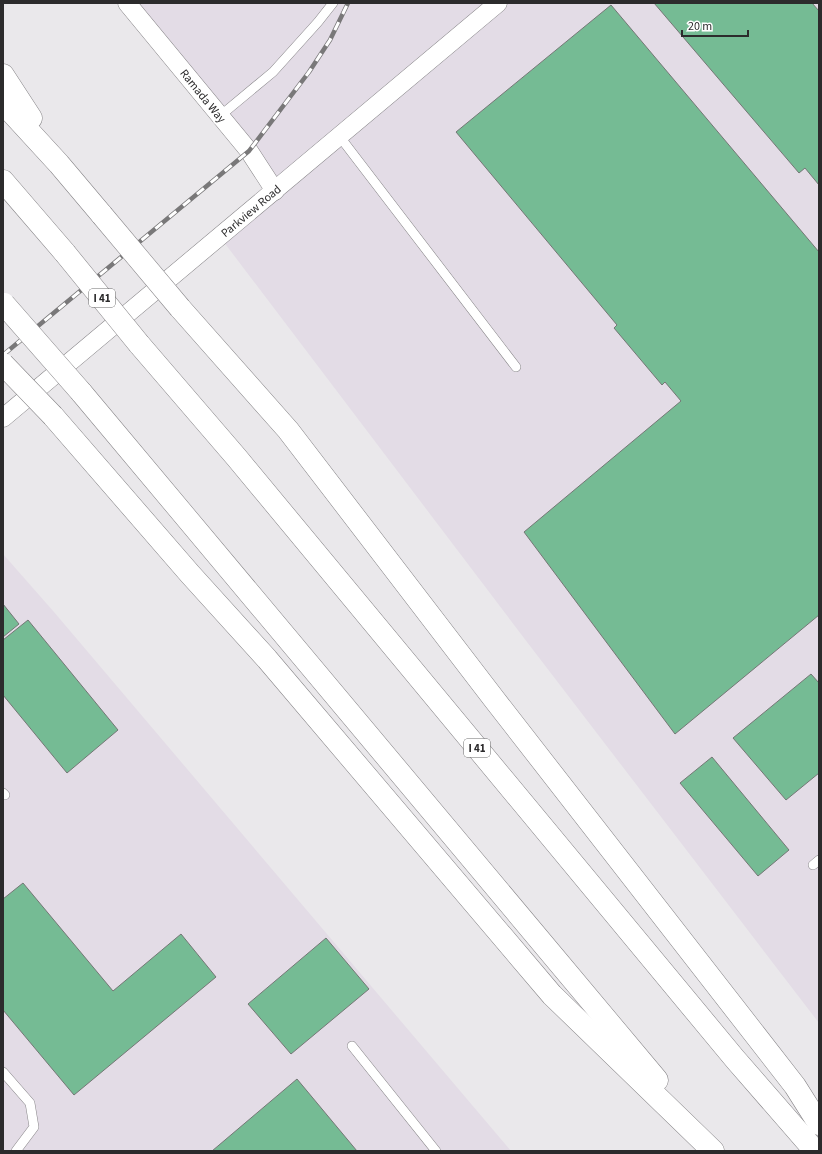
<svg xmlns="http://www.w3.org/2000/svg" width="822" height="1154" font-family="'Source Sans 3',sans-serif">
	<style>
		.built { fill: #e3dce6 }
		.building { fill: #75bb94; stroke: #747775 }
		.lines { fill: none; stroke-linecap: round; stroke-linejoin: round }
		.lane-casing { stroke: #858386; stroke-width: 10 }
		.street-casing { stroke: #858386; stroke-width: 19 }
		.highway-casing { stroke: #858386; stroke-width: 23 }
		.lane { stroke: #fff; stroke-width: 9 }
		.street { stroke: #fff; stroke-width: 18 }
		.highway { stroke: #fff; stroke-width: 22 }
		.rail-casing { stroke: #797879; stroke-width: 4.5 }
		.rail { stroke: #fff; stroke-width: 3; stroke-dasharray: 9; stroke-linecap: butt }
		.highway-bridge-casing { stroke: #858386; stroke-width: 23; stroke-linecap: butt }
		.highway-bridge { stroke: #fff; stroke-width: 22 }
		.labels { text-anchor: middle; stroke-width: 4; stroke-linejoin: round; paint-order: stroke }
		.shield { fill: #fff; stroke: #6b6b6b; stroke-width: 1 }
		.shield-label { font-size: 11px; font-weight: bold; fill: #2c2b2c }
		.street-label { font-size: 12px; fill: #2c2b2c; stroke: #fff }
	</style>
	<rect width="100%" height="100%" fill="#eae8eb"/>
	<!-- built -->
	<g class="built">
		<polygon points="127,3 819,3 819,1023 527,642 220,237 274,191"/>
		<polygon points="3,554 54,612 511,1151 3,1151"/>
	</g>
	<!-- building -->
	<g class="building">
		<polygon points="654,3 812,3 819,11 819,185 805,168 799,173"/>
		<polygon points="611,5 819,252 819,615 675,734 524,532 681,401 665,382 662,385 614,328 617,325 456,132"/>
		<polygon points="3,604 19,624 3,637"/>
		<polygon points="28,620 118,730 67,773 3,695 3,640"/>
		<polygon points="811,674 819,683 819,773 786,800 733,738"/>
		<polygon points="712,757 789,850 758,876 680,783"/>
		<polygon points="23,883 113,991 181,934 216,977 74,1095 3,1010 3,899"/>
		<polygon points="326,938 369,989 291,1054 248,1004"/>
		<polygon points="297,1079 357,1151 212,1151"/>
	</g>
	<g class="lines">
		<defs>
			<g id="lane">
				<polyline points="220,116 273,72 318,22 333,3"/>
				<polyline points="340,137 516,367"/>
				<polyline points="3,793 5,795"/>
				<polyline points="813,865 819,860"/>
				<polyline points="352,1046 436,1151"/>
				<polyline points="3,1072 30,1103 34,1127 16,1151"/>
			</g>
			<g id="street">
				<polyline points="127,3 249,151 275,191"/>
				<polyline points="3,418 498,3"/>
			</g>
			<g id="highway">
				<polyline points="3,75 31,118"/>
				<polyline points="3,103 59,164 102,215"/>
				<polyline points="3,181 65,253"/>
				<polyline points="180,308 288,430 494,699 795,1086 819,1124"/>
				<polyline points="139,344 237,458 735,1059 815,1151"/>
				<polyline points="81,392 657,1080"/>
				<polyline points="53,416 190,574 267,659 552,995 713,1151"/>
			</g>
		</defs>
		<!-- lane casing -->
		<use href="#lane" class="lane-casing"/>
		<!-- street casing -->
		<use href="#street" class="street-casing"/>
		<!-- highway casing -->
		<use href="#highway" class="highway-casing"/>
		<!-- lane -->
		<use href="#lane" class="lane"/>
		<!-- street -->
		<use href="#street" class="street"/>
		<!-- highway -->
		<use href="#highway" class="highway"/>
		<defs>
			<polyline id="rail" points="3,355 249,151 309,72 330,40 348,3"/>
		</defs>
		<!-- rail casing -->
		<use href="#rail" class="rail-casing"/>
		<!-- rail -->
		<use href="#rail" class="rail"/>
		<defs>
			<g id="highway-bridge">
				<polyline points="102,215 180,308"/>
				<polyline points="65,253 139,344"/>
				<polyline points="4,304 81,392"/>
				<polyline points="3,364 53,416"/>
			</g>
		</defs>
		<!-- highway-bridge casing -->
		<use href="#highway-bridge" class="highway-bridge-casing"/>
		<!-- highway-bridge -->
		<use href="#highway-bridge" class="highway-bridge"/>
	</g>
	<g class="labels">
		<!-- shield labels -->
		<g class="shield">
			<rect x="89" y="289" width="26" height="18" rx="3"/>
			<rect x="464" y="739" width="26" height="18" rx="3"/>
		</g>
		<g class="shield-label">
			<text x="102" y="302">I 41</text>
			<text x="477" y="752">I 41</text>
		</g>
		<!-- street labels -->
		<g class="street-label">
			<text transform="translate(203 96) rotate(51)" y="4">Ramada Way</text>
			<text transform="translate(251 211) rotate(-40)" y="4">Parkview Road</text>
		</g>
	</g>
	<!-- border -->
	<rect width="822" height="1154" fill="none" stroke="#2c2b2c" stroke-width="8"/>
	<!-- scale -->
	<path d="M682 30v6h66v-6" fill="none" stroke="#2c2b2c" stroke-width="2"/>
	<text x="688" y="30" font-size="12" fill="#2c2b2c" stroke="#ffffff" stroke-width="3" paint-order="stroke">20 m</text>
</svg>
